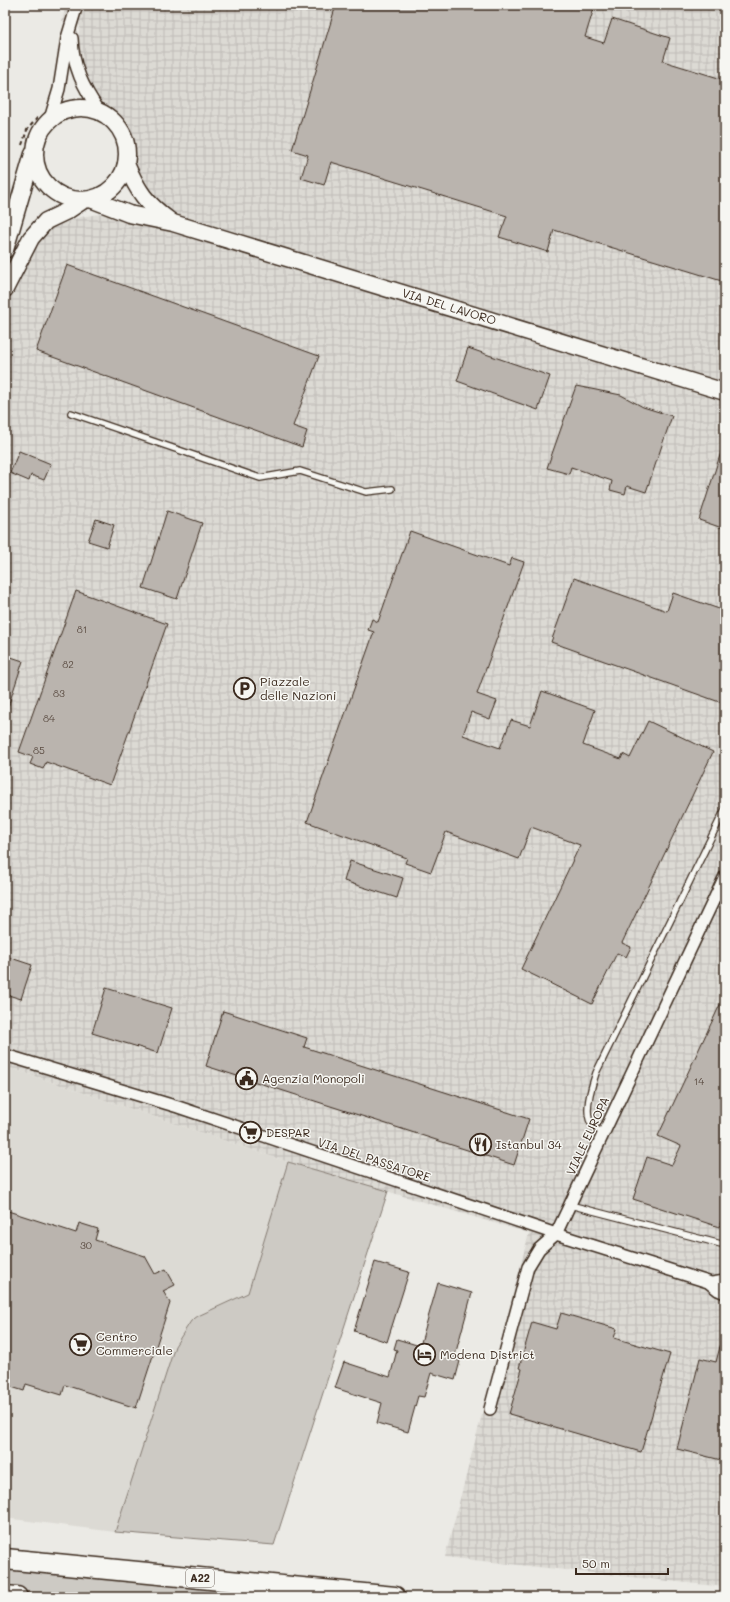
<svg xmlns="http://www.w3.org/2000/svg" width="730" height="1602" font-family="Mali,sans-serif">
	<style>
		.built { fill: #dcdad4 }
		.industrial { fill: url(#industrial-grid) }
		.green { fill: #cdcac4; stroke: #847a71 }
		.building { fill: #bab4ae; stroke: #3b2a1e }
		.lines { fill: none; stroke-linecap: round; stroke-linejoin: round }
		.lane-casing { stroke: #3b2a1e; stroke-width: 8 }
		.street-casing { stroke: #3b2a1e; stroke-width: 14 }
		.secondary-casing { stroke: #3b2a1e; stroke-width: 19 }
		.highway-casing { stroke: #3b2a1e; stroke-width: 23 }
		.path { stroke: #3b2a1e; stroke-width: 2; stroke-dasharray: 4 3; stroke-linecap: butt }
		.lane { stroke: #f6f6f2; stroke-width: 5.5 }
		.street { stroke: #f6f6f2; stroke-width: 11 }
		.secondary { stroke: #f6f6f2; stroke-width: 16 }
		.highway { stroke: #f6f6f2; stroke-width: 20 }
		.labels { text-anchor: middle; stroke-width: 3; stroke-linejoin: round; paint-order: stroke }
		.number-label { font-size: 10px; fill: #5b4c42 }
		.shield { fill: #f6f6f2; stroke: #73675e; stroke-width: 1 }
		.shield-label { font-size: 11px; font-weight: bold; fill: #3b2a1e }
		.street-label { font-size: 12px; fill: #3b2a1e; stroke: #f6f6f2 }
		.poi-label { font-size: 12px; fill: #3b2a1e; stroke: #f6f6f2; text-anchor: start }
	</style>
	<defs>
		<pattern id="industrial-grid" width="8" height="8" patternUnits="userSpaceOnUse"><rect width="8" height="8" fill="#dcdad4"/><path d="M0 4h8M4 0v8" fill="none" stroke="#bebbb6"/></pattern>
	</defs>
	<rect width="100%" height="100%" fill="#ebeae5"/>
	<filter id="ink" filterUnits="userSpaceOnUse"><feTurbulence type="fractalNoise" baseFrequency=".025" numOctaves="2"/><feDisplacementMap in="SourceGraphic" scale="8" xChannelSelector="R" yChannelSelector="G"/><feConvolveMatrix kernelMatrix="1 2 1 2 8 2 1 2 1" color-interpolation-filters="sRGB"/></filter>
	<g filter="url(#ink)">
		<!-- built -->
		<polygon class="built" points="5,1066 288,1162 248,1293 198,1316 191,1321 175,1346 115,1532 5,1518"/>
		<!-- industrial -->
		<polygon class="industrial" points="66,5 725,5 725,1587 445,1557 529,1233 288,1162 5,1066 5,281 31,247 53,227 80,217 119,211 176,228 152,200 135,168 134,140 124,121 105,106 92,93 83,71 79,55 78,38 80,26 62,21"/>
		<!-- green -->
		<g class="green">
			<polygon points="288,1162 388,1191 274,1545 115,1532 175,1346 191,1321 198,1316 248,1293"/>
			<polygon points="5,1569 290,1597 75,1597 5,1590"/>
		</g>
		<!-- building -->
		<g class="building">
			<polygon points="336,5 595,5 585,37 604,43 612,19 670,38 663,61 725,80 725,282 554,230 548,252 499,237 507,216 331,162 324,185 301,178 308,155 292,150"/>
			<polygon points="67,265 319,356 293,426 307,431 302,447 36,351"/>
			<polygon points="468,348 550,376 538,410 457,381"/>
			<polygon points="576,386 621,395 643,407 672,416 646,492 627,486 625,494 610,490 612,481 571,467 569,474 547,468"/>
			<polygon points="723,446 725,446 725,529 699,520"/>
			<polygon points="19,451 51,464 44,480 31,475 29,481 10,473"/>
			<polygon points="167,511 202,523 177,599 143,588"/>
			<polygon points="96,519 114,525 107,547 88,541"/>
			<polygon points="410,531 509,566 512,558 524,562 477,694 497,701 490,719 471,712 463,735 500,748 511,720 530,726 542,691 595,710 583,745 621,759 623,754 630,758 648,721 713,752 622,943 631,947 626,957 617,953 592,1004 521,969 580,845 531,827 519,859 446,832 431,872 405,863 407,858 307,822 374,632 368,630 372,619 378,622"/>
			<polygon points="574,578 667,611 673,593 725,611 725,704 551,642"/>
			<polygon points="76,591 167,624 110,785 46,762 43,769 30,764 33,757 19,752"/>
			<polygon points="5,655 23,661 7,710 5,709"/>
			<polygon points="350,861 403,878 397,898 344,881"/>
			<polygon points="5,956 32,965 21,999 5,994"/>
			<polygon points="106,988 172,1008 158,1053 92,1033"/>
			<polygon points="725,994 725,1209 719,1227 633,1199 647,1157 672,1165 681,1146 658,1136"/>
			<polygon points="223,1011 307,1038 304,1047 529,1119 514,1165 206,1066"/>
			<polygon points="5,1210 76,1233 79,1223 98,1229 95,1240 145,1256 155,1274 166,1269 175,1285 163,1291 170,1303 136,1408 65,1385 62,1395 26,1384 24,1391 5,1385"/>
			<polygon points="375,1262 409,1272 387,1342 354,1331"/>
			<polygon points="438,1283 472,1293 454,1359 460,1361 455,1380 431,1373 424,1397 418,1396 408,1432 377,1423 382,1403 335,1388 344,1362 390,1377 397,1350 394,1349 397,1339 420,1346"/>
			<polygon points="561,1313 617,1329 614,1338 670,1354 641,1452 509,1414 522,1369 519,1368 532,1322 556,1329"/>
			<polygon points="722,1339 725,1340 725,1461 677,1449 700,1358 716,1362"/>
		</g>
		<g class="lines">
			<defs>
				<g id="lane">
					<polyline points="71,413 260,478 300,471 366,492 392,489"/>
					<path d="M604,1133C600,1131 595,1129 593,1126C582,1115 592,1085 596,1073L725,809"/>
					<polyline points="570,1205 725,1245"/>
				</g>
				<g id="street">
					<path d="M72,38C73,68 83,87 100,112"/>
					<polyline points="50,119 59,89 67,38 77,5"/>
					<polyline points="5,1055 178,1107 556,1234 708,1282 718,1290 725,1293"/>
					<polyline points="712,1283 725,1281"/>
					<polyline points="490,1409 528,1267 539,1249 556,1234 725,876"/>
				</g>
				<g id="secondary">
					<circle cx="81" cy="154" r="46"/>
					<path d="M126,164C138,192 146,203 170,221"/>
					<polyline points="93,200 129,214 173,223 725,392"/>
					<polyline points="5,250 33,154"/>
					<polyline points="5,289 31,238 46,221 67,211 82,201"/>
				</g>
				<g id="highway">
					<polyline points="5,1559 395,1597"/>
					<polyline points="5,1596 17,1597"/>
				</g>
			</defs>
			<!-- lane casing -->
			<use href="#lane" class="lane-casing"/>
			<!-- street casing -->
			<use href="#street" class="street-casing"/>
			<!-- secondary casing -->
			<use href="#secondary" class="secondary-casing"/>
			<!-- highway casing -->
			<use href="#highway" class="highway-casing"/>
			<!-- path -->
			<polyline class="path" points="22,145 27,130 38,117"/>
			<!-- lane -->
			<use href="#lane" class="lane"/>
			<!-- street -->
			<use href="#street" class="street"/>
			<!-- secondary -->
			<use href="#secondary" class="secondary"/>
			<!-- highway -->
			<use href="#highway" class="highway"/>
		</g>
	</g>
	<!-- icons -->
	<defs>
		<symbol id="parking-ring" viewBox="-11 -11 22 22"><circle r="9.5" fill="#f6f6f2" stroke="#3b2a1e" stroke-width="1.5"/><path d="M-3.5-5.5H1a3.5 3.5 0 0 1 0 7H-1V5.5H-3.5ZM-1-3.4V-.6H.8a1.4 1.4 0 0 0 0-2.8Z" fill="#3b2a1e"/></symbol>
		<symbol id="civic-ring" viewBox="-11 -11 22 22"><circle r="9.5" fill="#f6f6f2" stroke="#3b2a1e" stroke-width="1.5"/><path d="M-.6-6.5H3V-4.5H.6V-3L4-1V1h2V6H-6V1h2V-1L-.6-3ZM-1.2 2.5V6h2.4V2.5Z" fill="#3b2a1e"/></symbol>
		<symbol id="supermarket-ring" viewBox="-11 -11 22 22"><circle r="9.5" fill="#f6f6f2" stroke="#3b2a1e" stroke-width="1.5"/><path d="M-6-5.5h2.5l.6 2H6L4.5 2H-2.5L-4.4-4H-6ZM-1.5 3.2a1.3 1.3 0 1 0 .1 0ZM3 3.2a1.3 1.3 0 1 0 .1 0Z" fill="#3b2a1e"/></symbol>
		<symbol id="restaurant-ring" viewBox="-11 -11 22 22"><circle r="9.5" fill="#f6f6f2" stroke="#3b2a1e" stroke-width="1.5"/><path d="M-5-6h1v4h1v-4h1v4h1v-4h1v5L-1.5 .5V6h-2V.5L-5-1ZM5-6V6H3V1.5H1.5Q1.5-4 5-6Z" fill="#3b2a1e"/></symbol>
		<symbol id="hotel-ring" viewBox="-11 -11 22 22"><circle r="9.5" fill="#f6f6f2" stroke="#3b2a1e" stroke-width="1.5"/><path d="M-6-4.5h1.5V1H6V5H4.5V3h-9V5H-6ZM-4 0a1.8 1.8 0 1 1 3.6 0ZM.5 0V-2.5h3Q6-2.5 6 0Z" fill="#3b2a1e"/></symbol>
	</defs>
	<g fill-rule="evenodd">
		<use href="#parking-ring" x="232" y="676" width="25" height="25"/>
		<use href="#civic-ring" x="234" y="1066" width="25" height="25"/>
		<use href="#supermarket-ring" x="238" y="1120" width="25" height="25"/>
		<use href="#restaurant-ring" x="468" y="1132" width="25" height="25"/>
		<use href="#supermarket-ring" x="68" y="1332" width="25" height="25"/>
		<use href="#hotel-ring" x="412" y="1342" width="25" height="25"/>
	</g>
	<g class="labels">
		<!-- number labels -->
		<g class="number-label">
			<text x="82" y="633">81</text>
			<text x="68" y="668">82</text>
			<text x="59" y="697">83</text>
			<text x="49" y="722">84</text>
			<text x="39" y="754">85</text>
			<text x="699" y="1085">14</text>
			<text x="86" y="1249">30</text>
		</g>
		<!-- shield labels -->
		<rect class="shield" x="186" y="1569" width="28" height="18" rx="3"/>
		<g class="shield-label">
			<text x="200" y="1582">A22</text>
		</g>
		<!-- street labels -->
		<g class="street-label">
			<text transform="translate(449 307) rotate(17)" y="4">VIA DEL LAVORO</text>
			<text transform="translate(588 1136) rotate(-65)" y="4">VIALE EUROPA</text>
			<text transform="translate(374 1160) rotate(18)" y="4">VIA DEL PASSATORE</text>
		</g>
		<!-- poi labels -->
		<g class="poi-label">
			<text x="260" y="686">Piazzale<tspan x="260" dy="14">delle Nazioni</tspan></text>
			<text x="262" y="1083">Agenzia Monopoli</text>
			<text x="266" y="1137">DESPAR</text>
			<text x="496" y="1149">Istanbul 34</text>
			<text x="96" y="1341">Centro<tspan x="96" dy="14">Commerciale</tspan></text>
			<text x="440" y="1359">Modena District</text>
		</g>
	</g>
	<!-- margin -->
	<rect width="730" height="1602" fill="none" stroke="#f6f6f2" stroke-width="20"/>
	<rect x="10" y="10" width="710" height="1582" fill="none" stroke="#3b2a1e" stroke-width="1.5" filter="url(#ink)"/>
	<!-- scale -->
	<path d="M576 1568v6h92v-6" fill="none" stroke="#3b2a1e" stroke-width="2"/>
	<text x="582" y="1568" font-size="12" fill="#3b2a1e" stroke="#f6f6f2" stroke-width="3" paint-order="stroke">50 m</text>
</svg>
